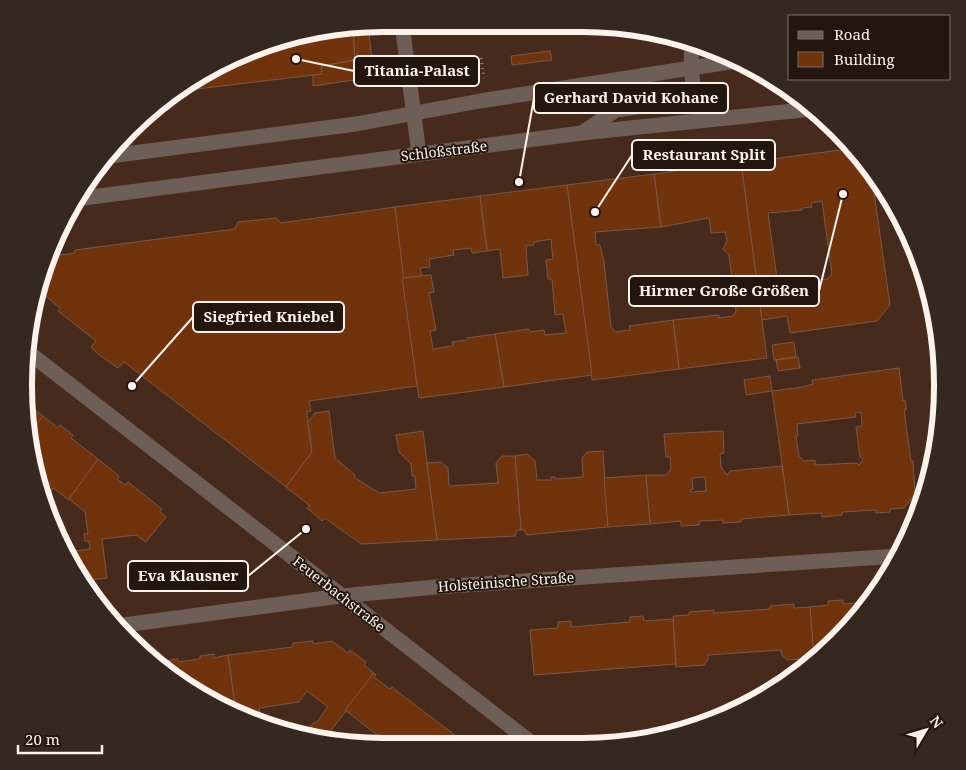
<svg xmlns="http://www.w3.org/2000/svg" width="966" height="770" font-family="'Noto Serif',serif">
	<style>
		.building { fill: #70330c; stroke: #795949; fill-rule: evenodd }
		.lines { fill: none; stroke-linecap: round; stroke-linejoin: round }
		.path { stroke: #9b877c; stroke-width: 3; stroke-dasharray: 1 4; stroke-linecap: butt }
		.minor { stroke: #6d5f58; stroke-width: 15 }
		.tertiary { stroke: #6d5f58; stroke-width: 15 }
		.labels { text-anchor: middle; stroke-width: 4; stroke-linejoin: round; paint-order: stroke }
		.street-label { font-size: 14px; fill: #fdf2ec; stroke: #23160f }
		.rim { fill: none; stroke: #fdf2ec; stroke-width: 6 }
		.leader { fill: none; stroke: #fdf2ec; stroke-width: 2 }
		.callout-dot { fill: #fdf2ec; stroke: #23160f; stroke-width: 2 }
		.callout { fill: #23160f; stroke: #fdf2ec; stroke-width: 2 }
		.callout-label { font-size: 15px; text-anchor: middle; font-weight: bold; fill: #fdf2ec }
	</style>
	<rect width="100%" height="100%" fill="#462a1b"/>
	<!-- building -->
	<g class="building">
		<polygon points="368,26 374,77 313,86 313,75 322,74 321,66 355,60 353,28"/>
		<polygon points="353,28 355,60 321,66 322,74 180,91 205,72 292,36"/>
		<polygon points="550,51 552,60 512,65 511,56"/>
		<path d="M848,149L872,178L890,305L877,321L790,333L787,316L762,320L741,163ZM822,201L832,274L827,279L778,286L768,213L802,210V208L812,207L811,203Z"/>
		<polygon points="741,162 767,358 679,369 673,320 719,315 719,318 733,316 736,311 729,255 723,249 727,241 725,232 711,233 709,218 661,227 654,174"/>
		<polygon points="654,174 661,227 595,232 596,245 600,245 604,262 611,327 615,332 630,330 629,326 673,320 679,369 592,380 567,185"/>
		<polygon points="567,185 592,375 504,387 495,334 529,329 530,332 544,330 545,335 566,333 563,314 555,315 552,279 548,279 546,260 553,259 551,239 534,242 534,245 526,246 528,275 503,278 500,249 487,251 480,196"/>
		<polygon points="480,196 487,251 472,253 471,248 453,250 454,255 429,259 430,267 420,268 422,276 402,278 395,207"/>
		<polygon points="395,207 417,386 309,401 311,411 307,412 307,415 312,452 286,487 124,362 118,368 98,354 91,347 96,341 58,311 60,308 37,289 51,256 75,253 75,250 235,229 238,222 276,218 281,223"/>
		<polygon points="431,275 434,292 429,293 436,330 430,331 433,349 453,346 452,342 467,340 467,338 495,334 504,387 419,398 402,278"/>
		<polygon points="794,342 796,357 774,360 772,345"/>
		<polygon points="798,357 800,368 778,371 776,360"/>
		<path d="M899,368L903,401L905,400L906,405V410H904L911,461H913L915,494L904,508L890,509V512L876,513V510L842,512V515L822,517V513L789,515L772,391L803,387L813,384L812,380ZM861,412L862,426L856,427L860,457L863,459L859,465L857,463L815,465V460L804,461L799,456L796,436H798L797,424L856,417L855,413Z"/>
		<polygon points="770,376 772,391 746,395 744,380"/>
		<polygon points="26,403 43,416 30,433"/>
		<polygon points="329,411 335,458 355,475 354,477 379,493 416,489 415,476 412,476 411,464 399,452 396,435 423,431 437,540 361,544 325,518 322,521 307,508 310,506 286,487 312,452 308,422 315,413"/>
		<polygon points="43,416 58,428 60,425 73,435 71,438 98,459 69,500 53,488 51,492 41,484 43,480 36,475 30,433"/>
		<path d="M723,431L724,453L720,454L721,467L727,475L730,471L782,466L789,515L741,519V522L723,523V520L699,521V525L681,526V521L650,524L646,475H666L671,469L670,457H666L664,434ZM705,477L706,491L690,492V490L693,489L692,478Z"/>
		<polygon points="603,451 608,527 527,535 524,530 521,530 515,456 527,454 535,461 537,480 551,480 551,477 555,477 555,479 583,477 582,458 587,452"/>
		<polygon points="502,456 515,456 521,530 517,530 515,536 437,540 427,463 441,462 448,468 449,486 498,483 496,463"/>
		<polygon points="98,459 119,476 117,479 125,485 128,482 162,509 160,512 166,517 146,542 136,535 102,539 107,578 83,581 72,565 66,552 90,549 89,541 85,541 84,534 88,533 85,512 69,499"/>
		<polygon points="646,475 650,524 608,527 604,478"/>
		<polygon points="843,600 843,604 869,602 814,660 810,607 828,605 828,601"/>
		<polygon points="794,604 794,608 810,607 814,658 787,660 782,655 781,650 708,655 708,660 704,665 676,667 673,616 689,615 689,612 714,610 714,613 770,609 770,606"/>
		<polygon points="643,616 644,621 673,619 676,664 534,675 530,630 558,628 558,622 571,621 571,627 630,622 630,617"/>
		<polygon points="313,641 313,644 332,641 348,653 350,650 366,662 364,665 374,673 324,740 300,735 302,732 305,734 314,722 316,723 328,707 307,691 299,702 259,708 261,723 236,713 228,655 293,647 293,643"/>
		<polygon points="214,654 214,658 228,655 236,713 165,672 158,665 164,664 164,661 178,659 178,662 200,659 200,656"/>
		<polygon points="374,673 376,675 374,677 390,689 392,687 398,692 464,742 385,741 345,710"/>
	</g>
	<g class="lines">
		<!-- path -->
		<polyline class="path" points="481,58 484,78"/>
		<!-- minor -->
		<g class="minor">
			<polyline points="402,24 419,154"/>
			<polyline points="582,133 616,110 690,99 694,92 691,68 692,42"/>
			<polyline points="28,352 533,744"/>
			<polyline points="116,626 341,596 435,587 898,556"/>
		</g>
		<!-- tertiary -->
		<g class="tertiary">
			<polyline points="110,156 356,124 480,101 736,61"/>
			<polyline points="76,199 582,133 813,109"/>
		</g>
	</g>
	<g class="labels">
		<!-- street labels -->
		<g class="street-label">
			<text transform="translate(444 151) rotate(-7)" y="5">Schloßstraße</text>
			<text transform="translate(506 582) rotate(-4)" y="5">Holsteinische Straße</text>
			<text transform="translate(339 594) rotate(38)" y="5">Feuerbachstraße</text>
		</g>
	</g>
	<!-- crop -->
	<path d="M0 0H966V770H0ZM384 32H582A352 352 0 0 1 934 384V386A352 352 0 0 1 582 738H384A352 352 0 0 1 32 386V384A352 352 0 0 1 384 32Z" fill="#342821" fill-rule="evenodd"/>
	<path class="rim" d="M384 32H582A352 352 0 0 1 934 384V386A352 352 0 0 1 582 738H384A352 352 0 0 1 32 386V384A352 352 0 0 1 384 32Z"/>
	<!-- callouts -->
	<path class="leader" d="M296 59L354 71M519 182L534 98M595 212L632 155M843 194L819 291M132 386L193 317M306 529L248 576"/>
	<g class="callout-dot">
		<circle cx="296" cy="59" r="5"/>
		<circle cx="519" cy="182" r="5"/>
		<circle cx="595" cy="212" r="5"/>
		<circle cx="843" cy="194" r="5"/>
		<circle cx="132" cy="386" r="5"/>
		<circle cx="306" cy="529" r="5"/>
	</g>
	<g class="callout">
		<rect x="354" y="56" width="125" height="30" rx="5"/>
		<rect x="534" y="83" width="194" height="30" rx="5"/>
		<rect x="632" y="140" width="143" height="30" rx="5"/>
		<rect x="629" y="276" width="190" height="30" rx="5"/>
		<rect x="193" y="302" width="151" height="30" rx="5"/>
		<rect x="128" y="561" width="120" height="30" rx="5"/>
	</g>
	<g class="callout-label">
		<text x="417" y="76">Titania-Palast</text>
		<text x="631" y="103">Gerhard David Kohane</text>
		<text x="704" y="160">Restaurant Split</text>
		<text x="724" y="296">Hirmer Große Größen</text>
		<text x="269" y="322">Siegfried Kniebel</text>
		<text x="188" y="581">Eva Klausner</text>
	</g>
	<!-- legend -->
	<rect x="788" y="15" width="162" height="65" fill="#23160f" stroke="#7a6e67"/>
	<rect x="798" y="31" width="25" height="8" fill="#6d5f58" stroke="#7a6e67"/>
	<text x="834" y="40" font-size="15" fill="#fdf2ec">Road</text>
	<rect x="798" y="52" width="25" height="15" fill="#70330c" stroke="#7a6e67"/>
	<text x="834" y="65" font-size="15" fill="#fdf2ec">Building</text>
	<!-- north arrow -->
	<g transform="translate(926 730) rotate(52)" stroke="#23160f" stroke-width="4" paint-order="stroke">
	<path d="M0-4L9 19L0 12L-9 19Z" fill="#fdf2ec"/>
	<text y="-8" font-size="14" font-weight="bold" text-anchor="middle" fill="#fdf2ec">N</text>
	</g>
	<!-- scale -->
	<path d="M18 745v8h84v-8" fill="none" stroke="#fdf2ec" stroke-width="2.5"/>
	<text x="25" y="745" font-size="15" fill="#fdf2ec" stroke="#23160f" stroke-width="4" paint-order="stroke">20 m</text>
</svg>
